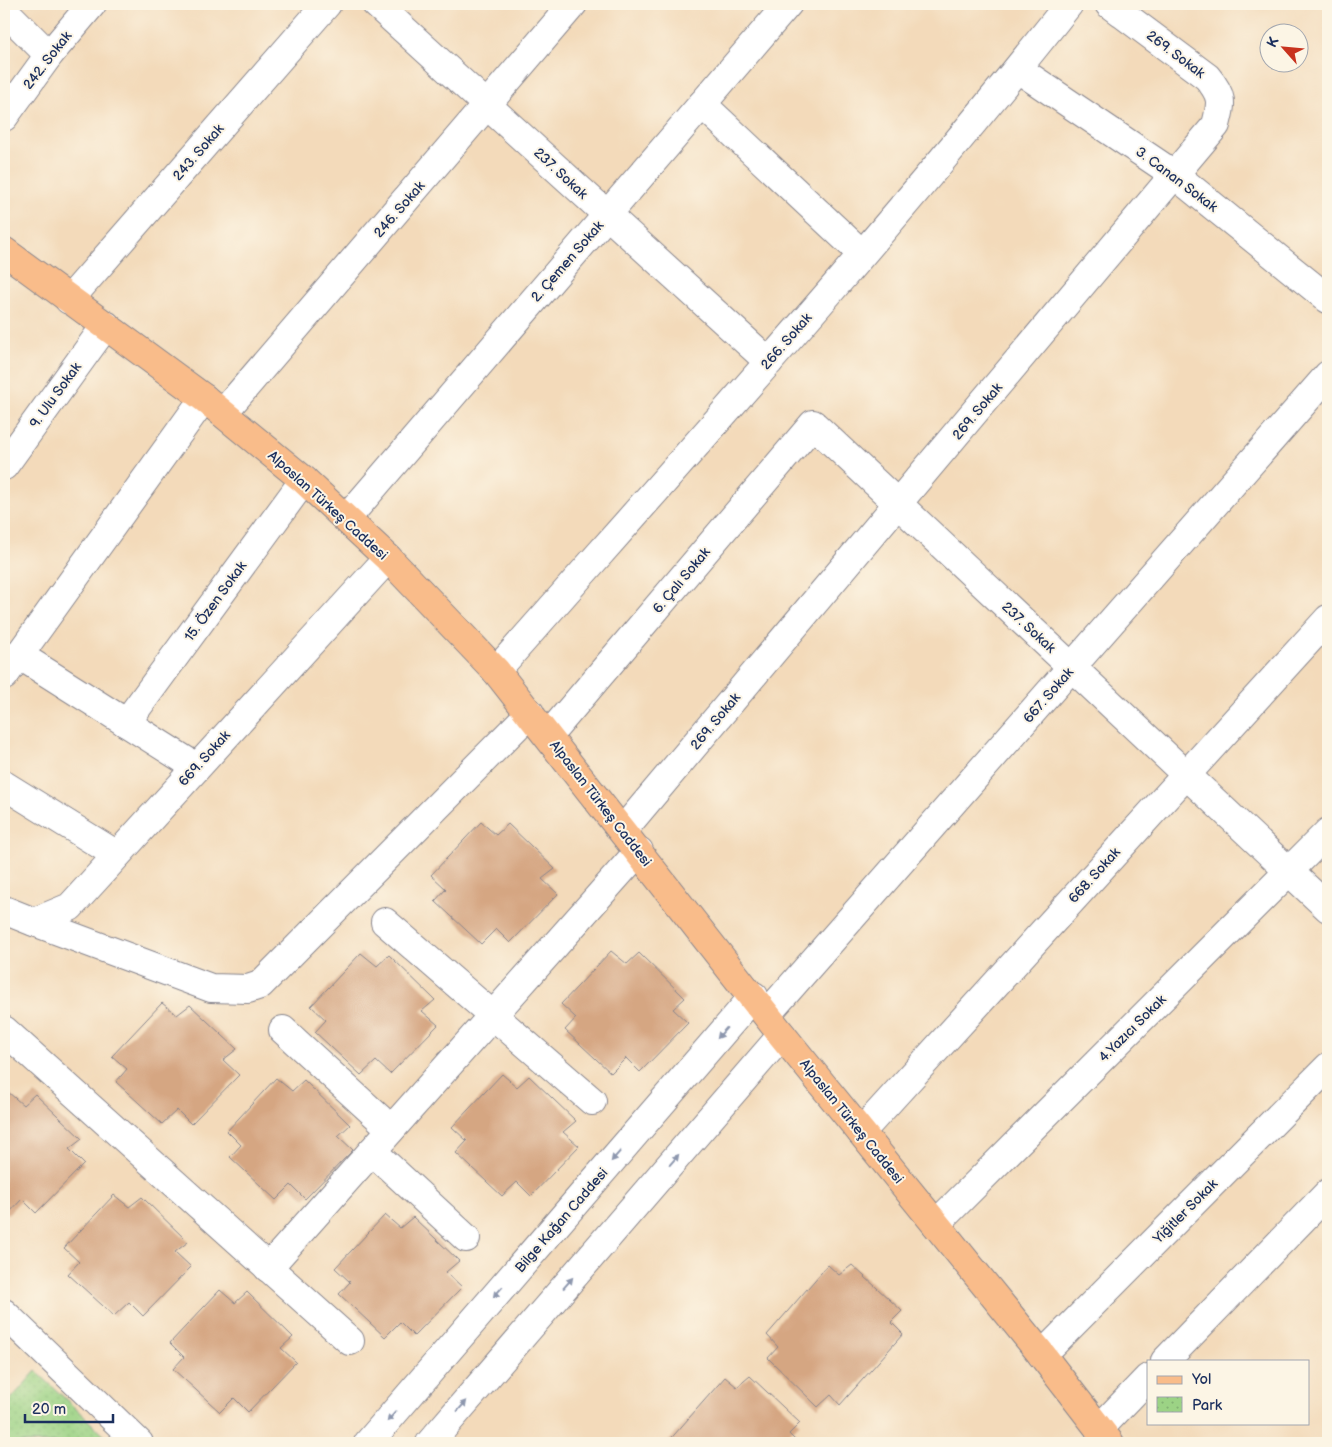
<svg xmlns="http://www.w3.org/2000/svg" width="1332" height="1447" font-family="'Balsamiq Sans',sans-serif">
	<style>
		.park { fill: url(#park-dots); stroke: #5c8172 }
		.building { fill: #d5a682 }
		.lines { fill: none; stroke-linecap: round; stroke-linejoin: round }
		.minor-casing { stroke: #87848c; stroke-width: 30 }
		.major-casing { stroke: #87848c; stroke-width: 30 }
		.minor { stroke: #fff; stroke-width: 28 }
		.major { stroke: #f9bc8a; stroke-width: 28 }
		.oneway { fill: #8d97ae }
		.labels { text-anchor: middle; stroke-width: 4; stroke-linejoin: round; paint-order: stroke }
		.street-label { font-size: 14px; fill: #1b2f5e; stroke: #fcf5e5 }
	</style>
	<defs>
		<pattern id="park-dots" width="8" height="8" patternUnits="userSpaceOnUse" patternTransform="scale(1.25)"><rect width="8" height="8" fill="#9cd385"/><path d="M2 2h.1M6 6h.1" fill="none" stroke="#86b575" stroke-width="1.8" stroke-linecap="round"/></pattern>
	</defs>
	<rect width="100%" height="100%" fill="#fcf5e5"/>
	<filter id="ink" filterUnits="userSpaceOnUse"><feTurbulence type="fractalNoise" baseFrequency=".02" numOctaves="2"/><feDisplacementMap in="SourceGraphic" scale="10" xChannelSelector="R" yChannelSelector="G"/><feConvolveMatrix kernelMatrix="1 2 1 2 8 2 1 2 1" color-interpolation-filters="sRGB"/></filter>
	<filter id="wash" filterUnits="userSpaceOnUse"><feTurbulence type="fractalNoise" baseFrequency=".0096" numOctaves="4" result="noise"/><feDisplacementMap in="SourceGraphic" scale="20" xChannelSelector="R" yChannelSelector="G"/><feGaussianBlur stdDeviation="1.12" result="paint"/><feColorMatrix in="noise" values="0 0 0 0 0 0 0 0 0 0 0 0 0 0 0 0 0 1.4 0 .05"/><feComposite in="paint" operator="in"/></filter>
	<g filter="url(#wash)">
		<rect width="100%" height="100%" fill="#f3daba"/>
		<!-- park -->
		<polygon class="park" points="36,1371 112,1443 4,1443 4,1407"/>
		<g id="blocks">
			<!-- building -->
			<g class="building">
				<polygon points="481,822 496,835 508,824 555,869 542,879 558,894 510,943 496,929 481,944 435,901 446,889 431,875"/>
				<polygon points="611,951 627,964 639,953 685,998 673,1009 688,1023 640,1072 626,1058 611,1073 565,1030 576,1018 561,1004"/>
				<polygon points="361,953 377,966 389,955 435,1000 422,1011 438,1025 390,1074 376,1061 361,1075 315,1032 326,1020 311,1006"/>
				<polygon points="162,1003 177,1015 190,1005 237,1049 223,1060 239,1075 191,1124 177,1110 162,1124 116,1082 127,1069 112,1056"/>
				<polygon points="502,1074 517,1087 529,1076 576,1121 563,1132 579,1146 531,1196 517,1182 502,1196 456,1153 467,1141 452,1127"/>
				<polygon points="276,1078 292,1091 304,1080 350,1125 338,1136 353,1150 305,1199 291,1185 276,1200 230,1157 241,1145 227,1131"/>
				<polygon points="8,1092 23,1105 35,1094 82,1139 69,1149 84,1164 36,1213 22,1199 8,1214 4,1210 4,1096"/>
				<polygon points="114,1195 129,1207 142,1197 188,1242 175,1252 191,1267 143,1316 129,1302 114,1316 68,1274 79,1262 64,1248"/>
				<polygon points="385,1215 400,1228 413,1217 459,1261 446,1272 462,1287 414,1336 400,1322 385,1337 339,1294 350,1282 335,1268"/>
				<polygon points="828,1265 839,1275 852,1265 902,1311 891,1322 903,1334 840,1405 831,1395 818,1407 768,1358 778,1347 767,1335"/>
				<polygon points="220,1290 235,1303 247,1292 293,1337 281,1348 296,1362 248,1412 234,1398 220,1412 173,1369 184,1357 170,1343"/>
				<polygon points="750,1376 800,1423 789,1434 798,1443 667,1443 725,1377 737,1387"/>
			</g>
		</g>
	</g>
	<g filter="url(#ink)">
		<use href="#blocks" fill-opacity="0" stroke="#87848c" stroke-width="1"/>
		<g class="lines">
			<defs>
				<g id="minor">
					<polyline points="376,4 769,362"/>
					<polyline points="4,10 49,55"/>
					<polyline points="1018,69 1175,175 1328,299"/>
					<polyline points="702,104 861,253"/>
					<polyline points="4,117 49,55 92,4"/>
					<polyline points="69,300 327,4"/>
					<polyline points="223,413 573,4"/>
					<polyline points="4,466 106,325"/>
					<polyline points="347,518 788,4"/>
					<polyline points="19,655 196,767"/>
					<path d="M496,671C690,451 887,234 1069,4"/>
					<polyline points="4,676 204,398"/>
					<polyline points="126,723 304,480"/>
					<polyline points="548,736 813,424 1328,908"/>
					<polyline points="4,785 117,855"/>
					<path d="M623,830L1216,125C1222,102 1223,96 1207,77L1109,4"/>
					<polyline points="4,910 34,922 70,907 388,558"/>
					<polyline points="34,922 211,988 248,989 260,985 530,713"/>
					<polyline points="385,922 592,1101"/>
					<polyline points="767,1014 1328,375"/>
					<polyline points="4,1030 350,1341"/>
					<polyline points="283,1030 391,1129"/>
					<polyline points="861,1132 1328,619"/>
					<polyline points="372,1151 466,1238"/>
					<polyline points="936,1224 1328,832"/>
					<polyline points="268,1268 639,851"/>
					<polyline points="4,1313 139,1443"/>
					<polyline points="1042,1355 1328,1067"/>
					<polyline points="1165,1361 1328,1193"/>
					<polyline points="1099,1429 1148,1378"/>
					<polyline points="368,1443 754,996"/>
					<polyline points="430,1443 782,1035"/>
				</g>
				<polyline id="major" points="4,251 204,398 304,480 388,558 496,671 782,1035 1042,1355 1110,1443"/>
			</defs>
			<!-- minor casing -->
			<use href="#minor" class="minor-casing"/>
			<!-- major casing -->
			<use href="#major" class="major-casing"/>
			<!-- minor -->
			<use href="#minor" class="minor"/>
			<!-- major -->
			<use href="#major" class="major"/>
		</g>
		<!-- one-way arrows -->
		<defs><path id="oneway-solid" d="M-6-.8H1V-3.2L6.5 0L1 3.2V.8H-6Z" transform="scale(1.25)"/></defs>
		<g class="oneway">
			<use href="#oneway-solid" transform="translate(722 1033) rotate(131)"/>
			<use href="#oneway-solid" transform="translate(616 1156) rotate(131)"/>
			<use href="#oneway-solid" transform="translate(674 1160) rotate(-49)"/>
			<use href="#oneway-solid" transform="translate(568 1283) rotate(-49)"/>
			<use href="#oneway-solid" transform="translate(498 1292) rotate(131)"/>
			<use href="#oneway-solid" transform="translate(462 1406) rotate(-49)"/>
			<use href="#oneway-solid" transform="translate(392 1416) rotate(131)"/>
		</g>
	</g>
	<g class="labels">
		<!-- street labels -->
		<g class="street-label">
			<text transform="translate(1176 54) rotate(37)" y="5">269. Sokak</text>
			<text transform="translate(47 60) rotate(-52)" y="5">242. Sokak</text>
			<text transform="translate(198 152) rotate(-49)" y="5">243. Sokak</text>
			<text transform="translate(561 173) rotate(43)" y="5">237. Sokak</text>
			<text transform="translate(1177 179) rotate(37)" y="5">3. Canan Sokak</text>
			<text transform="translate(399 209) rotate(-49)" y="5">246. Sokak</text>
			<text transform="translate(567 261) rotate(-49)" y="5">2. Çemen Sokak</text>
			<text transform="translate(786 341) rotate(-49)" y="5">266. Sokak</text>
			<text transform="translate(55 395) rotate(-54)" y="5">9. Ulu Sokak</text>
			<text transform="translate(977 411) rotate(-50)" y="5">269. Sokak</text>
			<text transform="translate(328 505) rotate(42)" y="5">Alpaslan Türkeş Caddesi</text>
			<text transform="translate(681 580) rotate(-50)" y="5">6. Çalı Sokak</text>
			<text transform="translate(215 601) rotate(-54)" y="5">15. Özen Sokak</text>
			<text transform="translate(1029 627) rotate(43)" y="5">237. Sokak</text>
			<text transform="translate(1048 695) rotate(-49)" y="5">667. Sokak</text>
			<text transform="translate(715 721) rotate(-50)" y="5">269. Sokak</text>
			<text transform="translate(204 758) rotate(-48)" y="5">669. Sokak</text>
			<text transform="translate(601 803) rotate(52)" y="5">Alpaslan Türkeş Caddesi</text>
			<text transform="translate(1094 875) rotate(-48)" y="5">668. Sokak</text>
			<text transform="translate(1132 1028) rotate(-45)" y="5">4.Yazıcı Sokak</text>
			<text transform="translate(852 1121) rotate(51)" y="5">Alpaslan Türkeş Caddesi</text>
			<text transform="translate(1185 1211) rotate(-45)" y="5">Yiğitler Sokak</text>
			<text transform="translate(561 1220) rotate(-49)" y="5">Bilge Kağan Caddesi</text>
		</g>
	</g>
	<!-- margin -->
	<rect width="1332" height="1447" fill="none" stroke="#fcf5e5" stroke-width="20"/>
	<!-- legend -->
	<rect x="1147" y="1360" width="162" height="65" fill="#fcf5e5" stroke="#a2a6af"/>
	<rect x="1157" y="1376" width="25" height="8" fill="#f9bc8a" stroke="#a2a6af"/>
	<text x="1192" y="1384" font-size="15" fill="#1b2f5e">Yol</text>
	<rect x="1157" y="1397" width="25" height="15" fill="url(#park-dots)" stroke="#a2a6af"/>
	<text x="1192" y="1410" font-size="15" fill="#1b2f5e">Park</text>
	<!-- north arrow -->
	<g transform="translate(1284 48) rotate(297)"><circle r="24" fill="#fcf5e5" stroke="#a2a6af"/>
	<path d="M0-4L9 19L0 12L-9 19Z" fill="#c8321e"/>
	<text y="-8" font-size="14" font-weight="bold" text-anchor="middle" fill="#1b2f5e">K</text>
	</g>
	<!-- scale -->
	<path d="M25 1414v8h88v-8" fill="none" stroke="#1b2f5e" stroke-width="2.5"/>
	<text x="32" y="1414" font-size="15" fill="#1b2f5e" stroke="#fcf5e5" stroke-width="4" paint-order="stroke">20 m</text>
</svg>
